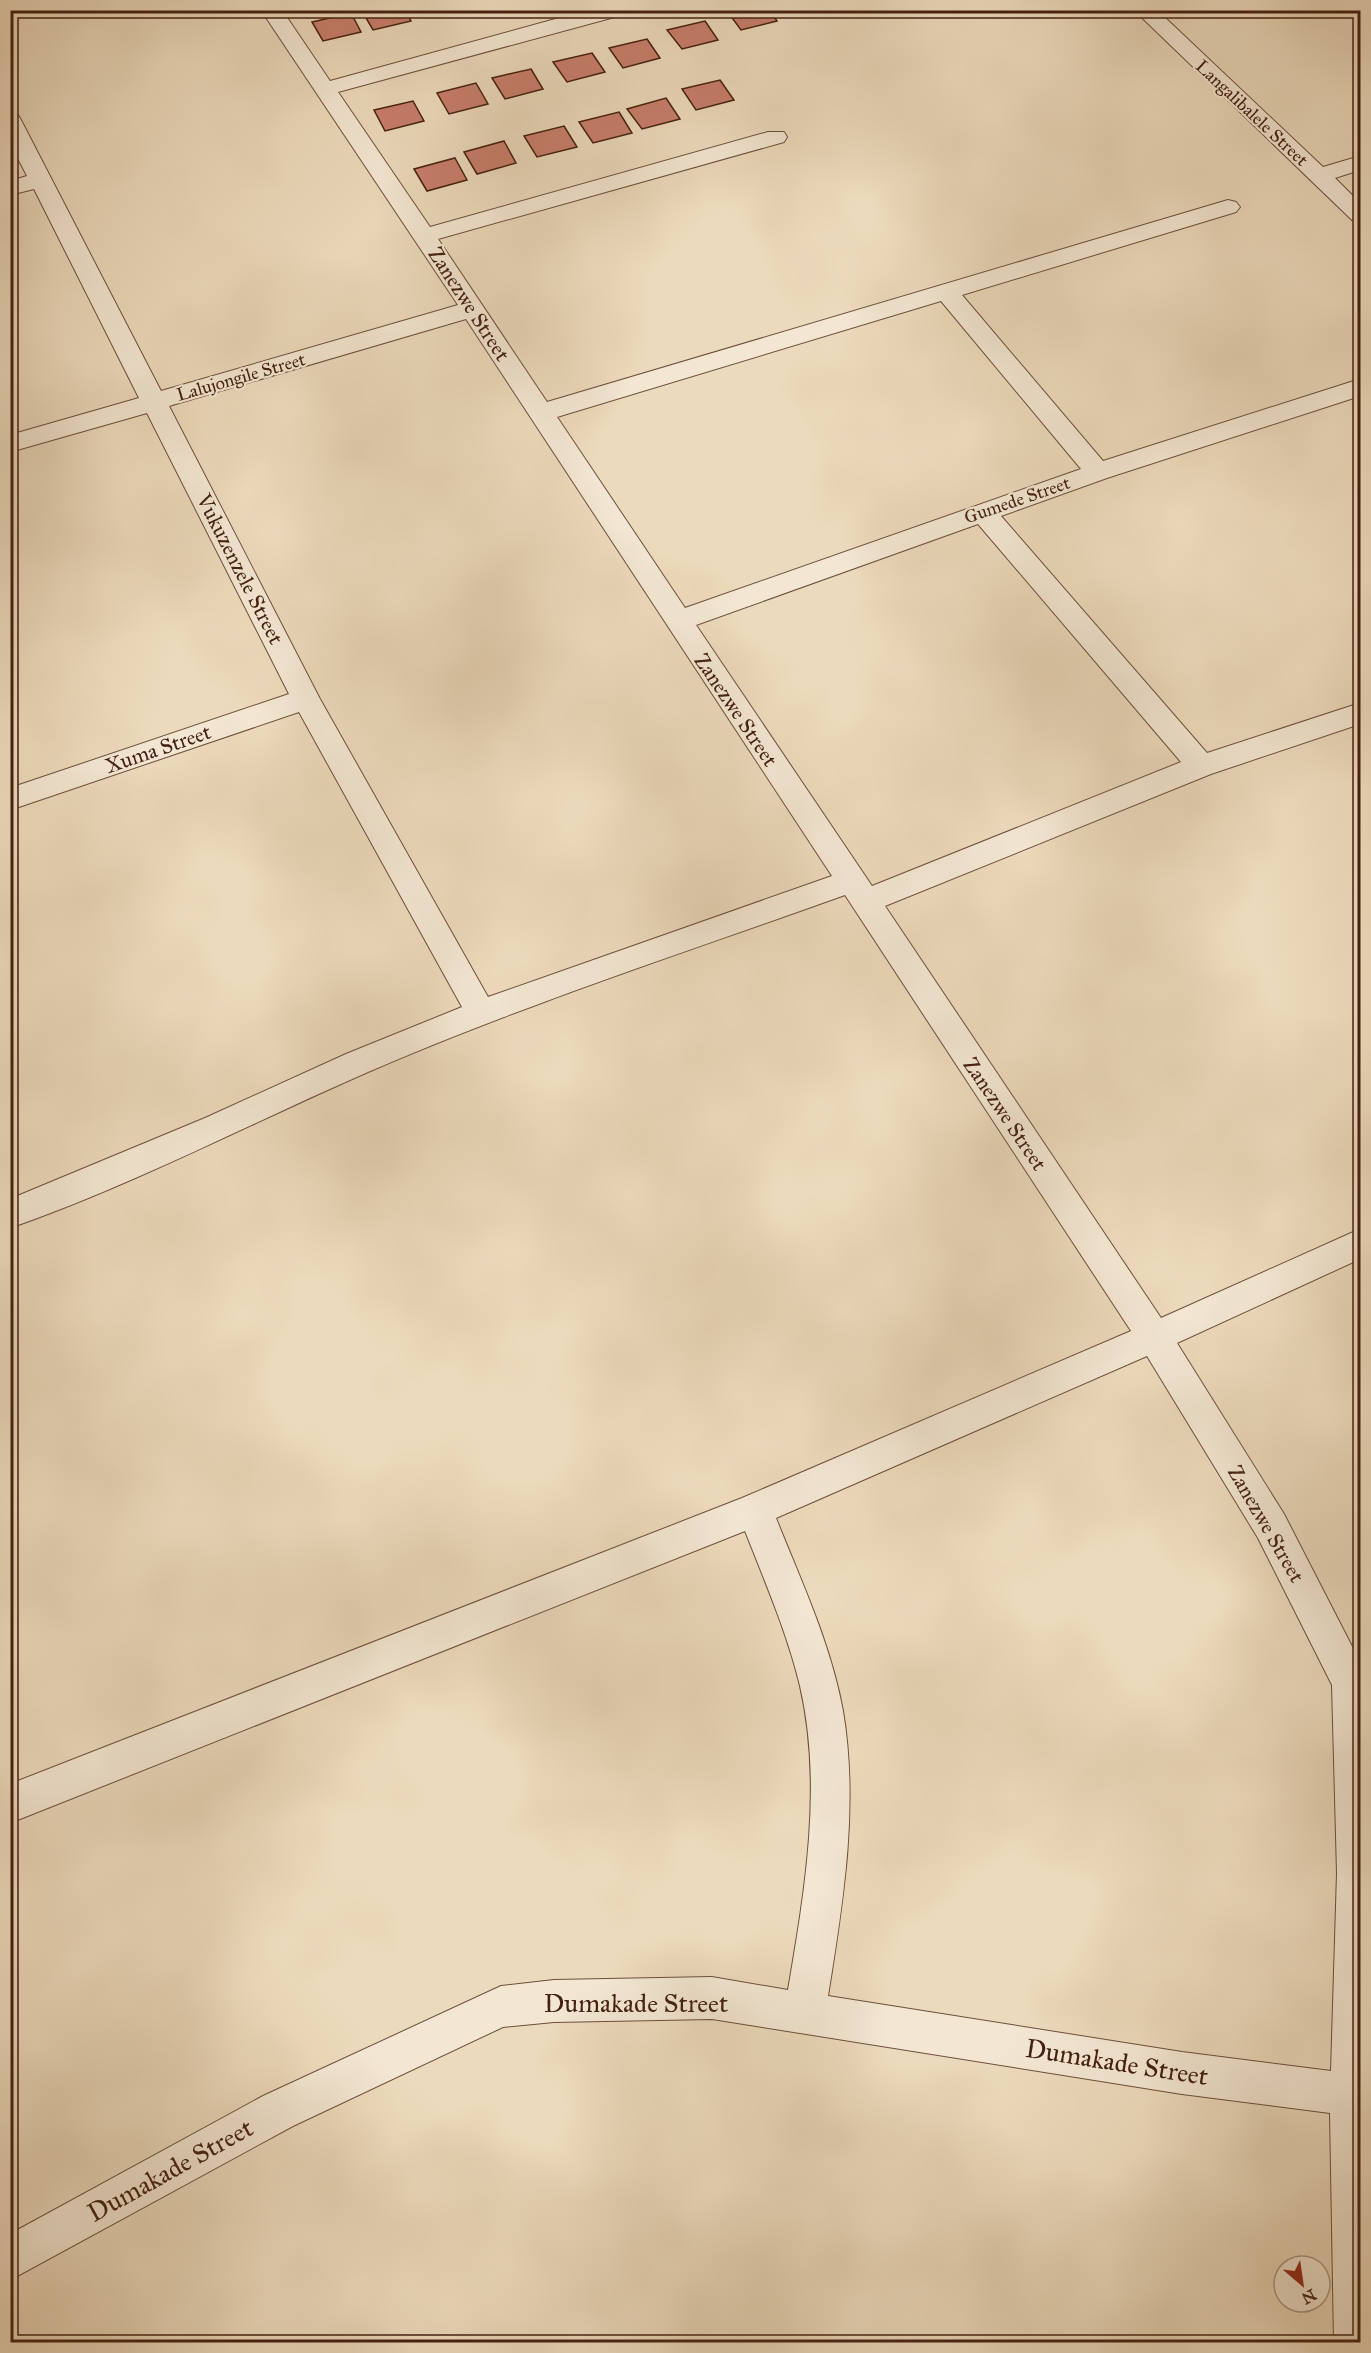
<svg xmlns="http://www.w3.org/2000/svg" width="1371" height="2353" font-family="'IM FELL Great Primer',serif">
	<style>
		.building { fill: #c87e6c; stroke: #442012; stroke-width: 1.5 }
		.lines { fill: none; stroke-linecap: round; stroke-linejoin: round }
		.minor-casing { stroke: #6e4e3c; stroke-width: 2 }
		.minor { fill: #f3e7d3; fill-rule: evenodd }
		.labels { text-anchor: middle; stroke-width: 4.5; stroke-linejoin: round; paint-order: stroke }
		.far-street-label { font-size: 18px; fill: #442012; stroke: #f3e7d3 }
		.street-label { font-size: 21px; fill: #442012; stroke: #f3e7d3 }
		.near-street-label { font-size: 26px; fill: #442012; stroke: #f3e7d3 }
	</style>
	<rect width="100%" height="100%" fill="#ecdabc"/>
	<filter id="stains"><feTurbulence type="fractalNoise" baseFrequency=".00333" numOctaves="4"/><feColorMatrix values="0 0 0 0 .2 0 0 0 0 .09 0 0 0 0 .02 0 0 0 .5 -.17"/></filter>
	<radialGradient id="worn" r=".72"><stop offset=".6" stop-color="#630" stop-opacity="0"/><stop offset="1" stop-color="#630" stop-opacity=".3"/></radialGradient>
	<!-- building -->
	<g class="building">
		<polygon points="405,10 411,21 373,30 362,11"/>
		<polygon points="770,10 777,21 741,30 727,11"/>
		<polygon points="351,13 361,32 323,41 312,22"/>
		<polygon points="705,21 718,40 682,49 667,30"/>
		<polygon points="647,39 660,58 623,68 609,48"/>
		<polygon points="592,53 605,72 567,82 553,62"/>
		<polygon points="531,69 543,89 505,99 492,78"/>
		<polygon points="720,80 734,100 696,110 682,89"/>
		<polygon points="476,83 488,104 449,114 437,93"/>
		<polygon points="666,98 680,119 642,129 627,109"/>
		<polygon points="413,101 424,121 385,131 374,110"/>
		<polygon points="619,112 632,133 593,143 579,122"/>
		<polygon points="564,126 577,147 537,157 524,136"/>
		<polygon points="504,141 516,163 477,174 464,152"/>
		<polygon points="455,158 467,180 427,191 414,169"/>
	</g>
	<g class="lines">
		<defs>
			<g id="minor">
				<path d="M261,10H282L330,81L588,10H624L622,15L338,92L430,227L768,132H784L787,137L784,142L438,239L547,402L1228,200L1236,202L1240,207L1236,212L962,295L1103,461L1360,379V396L1107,478L1001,516L1207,753L1360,703V724L1211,774L885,906L1161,1318L1360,1229V1259L1177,1343L1284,1514L1360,1662V2342H1334L1330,2113L1182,2094L712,2019L554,2022L503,2027L293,2126L10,2280V2234L263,2096L501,1986L554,1980L712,1977L788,1990C805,1890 823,1786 800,1686C787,1632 765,1582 745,1531L10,1823V1784L742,1498L1131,1331L845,895C686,952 523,1005 368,1072C249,1124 133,1185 10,1228V1199L205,1118L346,1054L462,1007L299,712L10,810V788L289,694L147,413L10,452V435L139,398L34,189L10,195V181L27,176L10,143V113L18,115L21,120L161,391L458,305ZM941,301L1081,469L685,608L557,417ZM466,319L832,876L488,997L320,699L169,406ZM978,524L1181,762L872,886L696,625ZM1147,1356L1258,1538L1332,1685L1337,1873L1331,2071L1182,2052L828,1996C843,1903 859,1806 843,1711C831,1644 801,1581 776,1518Z"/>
				<polygon points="1134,10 1157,10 1323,167 1360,156 1360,170 1335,178 1360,203 1360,222 1352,220"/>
			</g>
		</defs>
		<!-- minor casing -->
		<use href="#minor" class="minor-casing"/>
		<!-- minor -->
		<use href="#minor" class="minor"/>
	</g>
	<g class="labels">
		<!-- far-street labels -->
		<g class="far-street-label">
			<text transform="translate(1252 113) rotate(43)" y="6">Langalibalele Street</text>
			<text transform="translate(241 377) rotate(-16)" y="6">Lalujongile Street</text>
			<text transform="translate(1017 500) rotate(-19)" y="6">Gumede Street</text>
		</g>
		<!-- street labels -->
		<g class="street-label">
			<text transform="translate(469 304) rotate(57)" y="7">Zanezwe Street</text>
			<text transform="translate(240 569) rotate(63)" y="7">Vukuzenzele Street</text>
			<text transform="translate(736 710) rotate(56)" y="7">Zanezwe Street</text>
			<text transform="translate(158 749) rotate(-19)" y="7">Xuma Street</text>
			<text transform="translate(1005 1114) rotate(56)" y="7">Zanezwe Street</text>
			<text transform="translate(1266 1524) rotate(60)" y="7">Zanezwe Street</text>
		</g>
		<!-- near-street labels -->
		<g class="near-street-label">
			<text x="636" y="2012">Dumakade Street</text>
			<text transform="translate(1117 2062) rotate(9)" y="9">Dumakade Street</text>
			<text transform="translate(170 2170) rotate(-29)" y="9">Dumakade Street</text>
		</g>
	</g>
	<!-- margin -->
	<rect width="1371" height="2353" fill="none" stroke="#ecdabc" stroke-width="36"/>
	<rect x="12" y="12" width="1347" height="2329" fill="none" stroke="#442012" stroke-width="3"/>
	<rect x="18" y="18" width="1335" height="2317" fill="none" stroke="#442012" stroke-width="1.5"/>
	<!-- north arrow -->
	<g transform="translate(1302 2284) rotate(151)"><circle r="28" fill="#f3e7d3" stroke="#ad9786" stroke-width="1.5"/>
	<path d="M0-4.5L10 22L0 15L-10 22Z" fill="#8f2418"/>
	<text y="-9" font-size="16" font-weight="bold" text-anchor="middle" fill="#442012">N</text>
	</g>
	<rect width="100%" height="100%" filter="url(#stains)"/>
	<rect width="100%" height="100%" fill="url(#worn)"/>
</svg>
